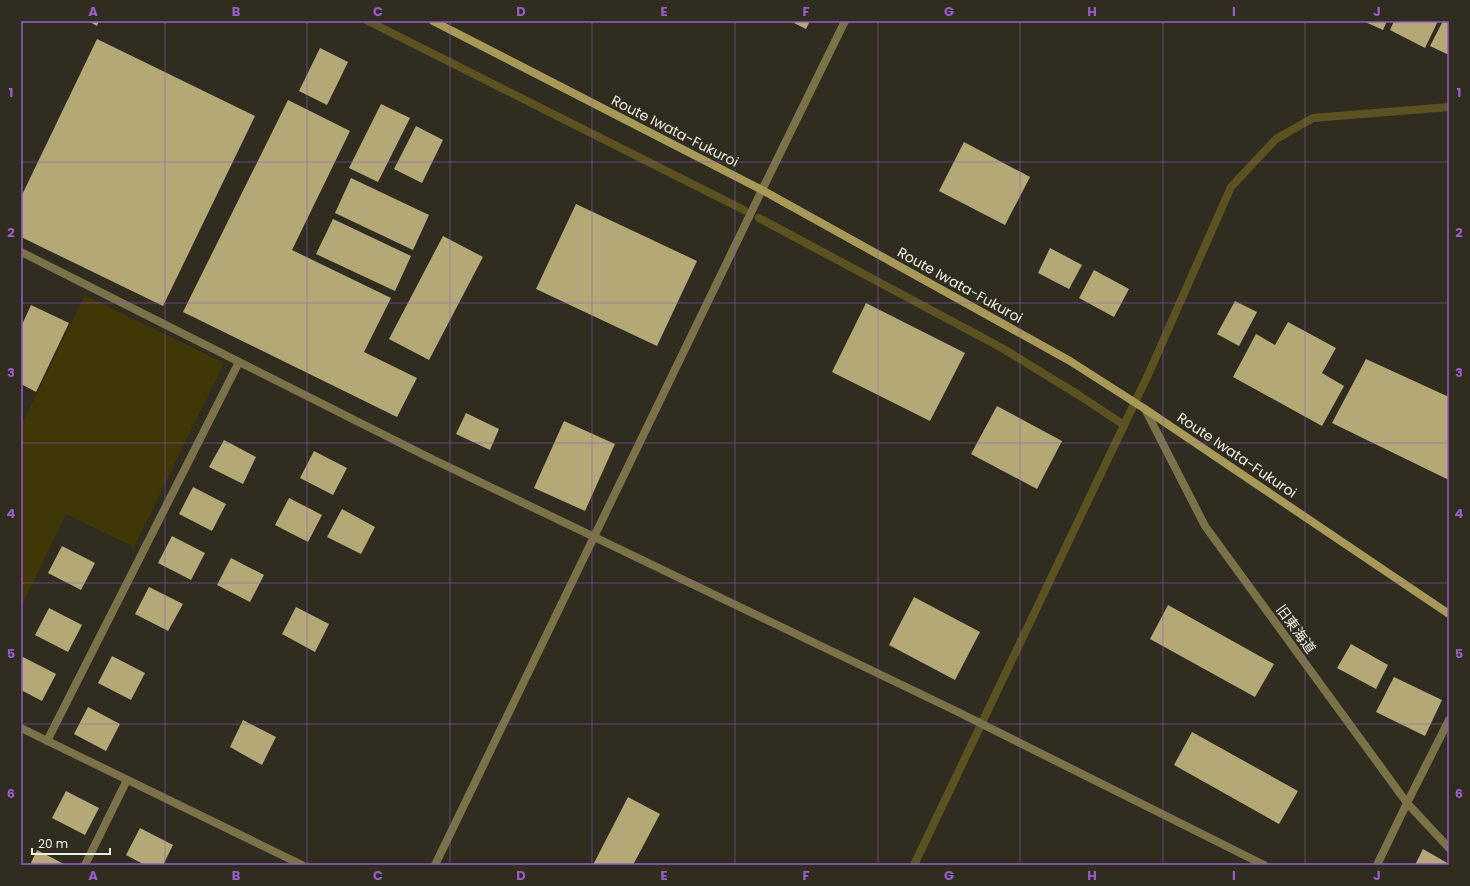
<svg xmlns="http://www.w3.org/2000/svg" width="1470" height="886" font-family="Poppins,'Noto Sans JP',sans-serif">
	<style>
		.green { fill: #403707 }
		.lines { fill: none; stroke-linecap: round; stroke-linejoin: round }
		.stream { stroke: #5c5221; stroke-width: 8 }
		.building { fill: #b4a976 }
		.minor { stroke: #7b724a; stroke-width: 8 }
		.tertiary { stroke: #7b724a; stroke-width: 8 }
		.secondary { stroke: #a79957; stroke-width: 8 }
		.grid { fill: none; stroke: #985dc9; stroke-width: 1; stroke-opacity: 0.55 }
		.labels { text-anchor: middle; stroke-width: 4; stroke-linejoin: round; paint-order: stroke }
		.street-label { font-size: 14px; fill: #f0efe6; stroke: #302d20 }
		.neatline { fill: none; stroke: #985dc9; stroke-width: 1.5 }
		.grid-label { font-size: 13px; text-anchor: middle; font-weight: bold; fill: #985dc9 }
	</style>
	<rect width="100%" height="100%" fill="#302d20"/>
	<!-- green -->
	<polygon class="green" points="85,295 224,363 134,547 66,514 21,607 21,426"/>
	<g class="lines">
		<!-- stream -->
		<g class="stream">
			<polyline points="368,21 744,210"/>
			<polyline points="759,218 1002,348 1077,394 1124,425"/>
			<polyline points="914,865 1148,375 1231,187 1276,139 1313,118 1449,107"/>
		</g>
	</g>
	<!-- building -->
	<g class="building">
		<polygon points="88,21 99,21 97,26"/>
		<polygon points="790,21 810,21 806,29"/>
		<polygon points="1363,21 1387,21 1383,30"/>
		<polygon points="1394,21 1438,21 1425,48 1390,30"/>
		<polygon points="1443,21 1449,24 1449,55 1430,46"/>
		<polygon points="97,39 255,116 163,306 21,237 21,197"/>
		<polygon points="320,48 348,62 327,105 299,91"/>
		<polygon points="288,100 350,131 292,250 391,298 364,352 417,378 397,417 183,312"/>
		<polygon points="381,104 410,118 378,182 349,168"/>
		<polygon points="416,126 443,140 422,183 394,169"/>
		<polygon points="964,142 1030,177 1005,225 939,191"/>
		<polygon points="351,178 429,215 413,250 335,213"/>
		<polygon points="576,204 697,261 657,346 536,289"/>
		<polygon points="333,219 411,256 395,291 316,254"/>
		<polygon points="443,236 483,257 429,360 389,339"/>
		<polygon points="1050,248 1082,265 1069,289 1038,273"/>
		<polygon points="1094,270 1129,289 1114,317 1079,298"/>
		<polygon points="1235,301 1257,312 1239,346 1217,334"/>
		<polygon points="866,303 965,353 930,421 832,372"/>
		<polygon points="31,305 69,323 36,392 21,384 21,327"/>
		<polygon points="1288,322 1336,348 1322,373 1344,386 1322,426 1233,377 1256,334 1275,345"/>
		<polygon points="1366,359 1449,397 1449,480 1332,423"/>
		<polygon points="997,406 1062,441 1037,489 971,454"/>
		<polygon points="466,413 499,429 490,450 456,434"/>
		<polygon points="564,421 615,444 585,511 534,488"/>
		<polygon points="224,440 256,457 243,484 209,467"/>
		<polygon points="314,451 347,468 333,495 300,478"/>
		<polygon points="193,487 226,504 212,531 179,514"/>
		<polygon points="289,498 322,515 308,542 275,525"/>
		<polygon points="342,509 375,527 361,554 327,537"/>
		<polygon points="172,536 205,553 191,580 158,563"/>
		<polygon points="62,546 95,563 81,590 48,573"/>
		<polygon points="231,558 264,575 250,602 217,585"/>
		<polygon points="149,587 183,604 168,631 135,614"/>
		<polygon points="914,597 980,632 955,680 889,645"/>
		<polygon points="1168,605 1274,664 1255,697 1150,639"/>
		<polygon points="296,607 329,624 315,652 282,634"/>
		<polygon points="49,608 82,625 68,652 35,635"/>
		<polygon points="1351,644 1388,665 1376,689 1337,668"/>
		<polygon points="112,656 145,673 131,700 98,683"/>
		<polygon points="23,657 56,674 42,701 21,690 21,662"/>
		<polygon points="1394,677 1442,700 1425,736 1376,712"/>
		<polygon points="88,707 120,724 106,751 74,734"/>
		<polygon points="243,720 276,737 262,765 230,747"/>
		<polygon points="1192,732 1298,791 1279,824 1174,765"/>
		<polygon points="66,791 99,808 85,835 52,818"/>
		<polygon points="628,797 660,814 633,865 593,865"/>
		<polygon points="140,828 173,845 163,865 145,865 126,855"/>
		<polygon points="1423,849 1449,864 1448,865 1415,865"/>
		<polygon points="37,850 66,865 30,865"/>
	</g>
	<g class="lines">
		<!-- minor -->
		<g class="minor">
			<polyline points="21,252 428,457 956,711 1264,865"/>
			<polyline points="1145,409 1205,526 1407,803 1449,848"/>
			<polyline points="21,728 302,865"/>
			<polyline points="47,741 239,362"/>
			<polyline points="1407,803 1449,720"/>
			<polyline points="85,865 127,780"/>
			<polyline points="435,865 762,190 845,21"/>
		</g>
		<!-- tertiary -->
		<polyline class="tertiary" points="1377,865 1407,803"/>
		<!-- secondary -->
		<polyline class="secondary" points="433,21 762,190 1070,361 1145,409 1449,614"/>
	</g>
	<!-- grid -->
	<path class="grid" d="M165,21V865M307,21V865M450,21V865M592,21V865M735,21V865M878,21V865M1020,21V865M1163,21V865M1305,21V865M21,162H1449M21,303H1449M21,443H1449M21,583H1449M21,724H1449"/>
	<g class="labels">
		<!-- street labels -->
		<g class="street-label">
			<text transform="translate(675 131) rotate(27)" y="5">Route Iwata-Fukuroi</text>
			<text transform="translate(960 285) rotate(29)" y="5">Route Iwata-Fukuroi</text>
			<text transform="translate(1237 455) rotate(34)" y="5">Route Iwata-Fukuroi</text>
			<text transform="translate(1296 629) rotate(54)" y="5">旧東海道</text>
		</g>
	</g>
	<!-- border -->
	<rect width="1470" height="886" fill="none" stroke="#302d20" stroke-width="44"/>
	<!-- scale -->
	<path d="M32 848v6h78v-6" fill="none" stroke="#f0efe6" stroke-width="2"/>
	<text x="38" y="848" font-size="12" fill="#f0efe6" stroke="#302d20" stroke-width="3" paint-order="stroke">20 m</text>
	<rect x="22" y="22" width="1426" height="842" class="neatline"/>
	<g class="grid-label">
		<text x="93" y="16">A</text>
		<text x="236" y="16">B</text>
		<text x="378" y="16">C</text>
		<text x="521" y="16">D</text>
		<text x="664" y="16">E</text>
		<text x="806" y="16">F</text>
		<text x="949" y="16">G</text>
		<text x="1092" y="16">H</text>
		<text x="1234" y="16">I</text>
		<text x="1377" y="16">J</text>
		<text x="11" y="97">1</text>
		<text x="1459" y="97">1</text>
		<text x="11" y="237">2</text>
		<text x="1459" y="237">2</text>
		<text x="11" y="377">3</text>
		<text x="1459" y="377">3</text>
		<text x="11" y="518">4</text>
		<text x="1459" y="518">4</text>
		<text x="11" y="658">5</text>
		<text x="1459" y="658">5</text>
		<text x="11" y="798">6</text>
		<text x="1459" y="798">6</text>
		<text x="93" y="880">A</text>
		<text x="236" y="880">B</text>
		<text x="378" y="880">C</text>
		<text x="521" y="880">D</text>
		<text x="664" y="880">E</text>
		<text x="806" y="880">F</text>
		<text x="949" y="880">G</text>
		<text x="1092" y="880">H</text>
		<text x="1234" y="880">I</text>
		<text x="1377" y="880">J</text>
	</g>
</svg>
